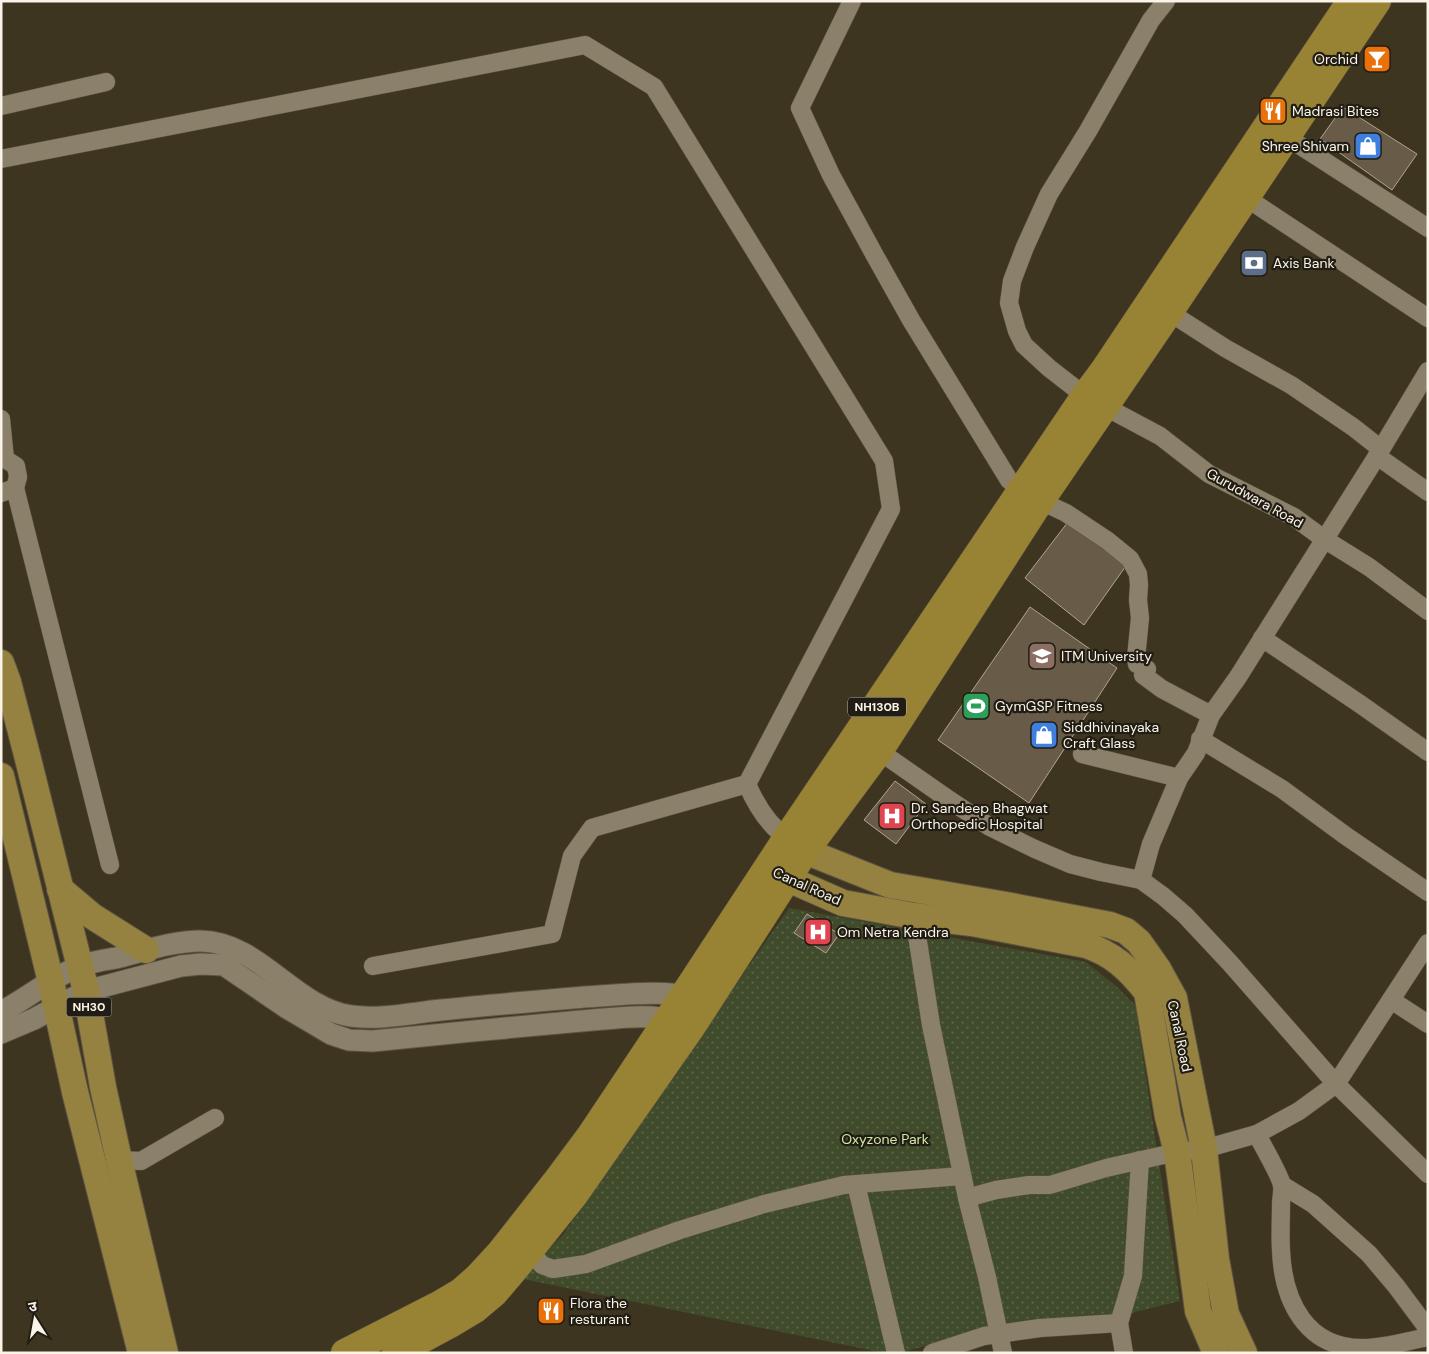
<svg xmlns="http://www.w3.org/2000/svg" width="1429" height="1354" font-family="'DM Sans','Noto Sans Devanagari',sans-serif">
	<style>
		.park { fill: url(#park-dots) }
		.building { fill: #685b47; stroke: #b2a48e }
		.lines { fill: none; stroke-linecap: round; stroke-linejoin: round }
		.minor-casing { stroke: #5c5442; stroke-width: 19 }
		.tertiary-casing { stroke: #5c5442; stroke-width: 23 }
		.primary-casing { stroke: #5c5442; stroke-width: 28 }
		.trunk-casing { stroke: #5c5442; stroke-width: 29 }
		.minor { stroke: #8b816a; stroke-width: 18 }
		.tertiary { stroke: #8b816a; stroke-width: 21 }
		.primary { stroke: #958241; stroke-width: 26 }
		.trunk { stroke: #988234; stroke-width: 28 }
		.labels { text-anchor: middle; stroke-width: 4.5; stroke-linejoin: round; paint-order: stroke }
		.shield { fill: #211d14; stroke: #b8b4a8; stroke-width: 1 }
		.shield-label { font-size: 12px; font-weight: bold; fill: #f9f4e7 }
		.poi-label { font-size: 14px; fill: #f9f4e7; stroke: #211d14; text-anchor: start }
		.street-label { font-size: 14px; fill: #f9f4e7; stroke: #211d14 }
		.park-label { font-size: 14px; fill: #cfe9a4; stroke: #211d14 }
	</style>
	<defs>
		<pattern id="park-dots" width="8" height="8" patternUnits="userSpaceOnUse" patternTransform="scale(1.25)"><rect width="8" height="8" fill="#3f4b2a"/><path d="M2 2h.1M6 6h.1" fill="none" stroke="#5c6649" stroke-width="1.8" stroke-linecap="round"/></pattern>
	</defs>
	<rect width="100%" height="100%" fill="#3e3521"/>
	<!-- park -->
	<polygon class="park" points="789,908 1086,962 1116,986 1135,1005 1180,1301 1127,1314 1007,1323 900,1353 884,1353 518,1278 562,1236"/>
	<!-- building -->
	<g class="building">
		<polygon points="1343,107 1417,154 1392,190 1320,139"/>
		<polygon points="1071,518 1128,563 1084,625 1025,578"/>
		<polygon points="1030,607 1117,668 1029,803 938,740"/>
		<polygon points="895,781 926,804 896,844 864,820"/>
		<polygon points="807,914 839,934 826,953 794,933"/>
	</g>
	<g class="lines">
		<defs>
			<g id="minor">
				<polyline points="852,1 800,108 831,175 874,254 911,320 1009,480 1022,492 1066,513 1108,541 1130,559 1138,574 1139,585 1138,600 1140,618 1136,658 1137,664 1147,669 1143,675 1162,689 1211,715"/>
				<polyline points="1166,1 1151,20 1088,131 1049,194 1025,247 1012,281 1009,303 1017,331 1024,345 1049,368 1085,396 1160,436 1209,474 1294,517 1324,539 1369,567 1428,611"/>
				<polyline points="1,106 106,82"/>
				<polyline points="1279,132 1428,228"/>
				<polyline points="1,159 585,45 654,87 884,461 891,509 747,784 592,828 572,856 552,934 373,966"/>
				<polyline points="1245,197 1428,318"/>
				<polyline points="1169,312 1225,348 1291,385 1353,427 1381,449"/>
				<polyline points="1,419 5,459"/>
				<polyline points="1377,456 1428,492"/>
				<polyline points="1,459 5,459 16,466 18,477 15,488 1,493"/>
				<polyline points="15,488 110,865"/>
				<polyline points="1262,638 1360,704 1428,752"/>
				<polyline points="1200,739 1282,789 1346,836 1428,892"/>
				<polyline points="879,751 948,799 990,827 1035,849 1070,864 1101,872 1141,880 1163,896 1185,915 1230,963 1336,1084 1428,1174"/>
				<polyline points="1082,754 1179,778"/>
				<path d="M747,784C756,805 768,825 787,838"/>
				<polyline points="1141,880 1151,844 1179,778 1196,753 1211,715 1238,677 1377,456 1428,371"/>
				<polyline points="914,916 931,1025 967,1198 987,1277 1003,1353"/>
				<polyline points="1391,1000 1428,1024"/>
				<path d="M1257,1134C1262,1145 1280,1175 1282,1185C1283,1191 1281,1199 1281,1204C1281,1220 1280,1235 1281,1250C1283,1301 1306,1349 1364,1348C1385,1348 1407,1341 1428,1337"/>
				<polyline points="119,1160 141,1161 215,1118"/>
				<polyline points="856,1184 896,1353"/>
				<polyline points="1282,1185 1313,1204 1369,1254 1396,1286 1428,1329"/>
				<polyline points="967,1198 996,1190 1029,1185 1050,1185 1106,1168 1177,1152 1204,1149 1257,1134 1299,1111 1336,1084 1428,943"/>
				<polyline points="522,1246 530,1251 542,1265 553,1269 586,1264 680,1230 764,1204 844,1185 962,1176"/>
				<polyline points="932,1353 984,1336 1040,1328 1119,1323"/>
				<polyline points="1124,1353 1119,1323 1133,1276 1140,1160"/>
			</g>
			<g id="tertiary">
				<path d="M1,1012C28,998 52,977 80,966C91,962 104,960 116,958C144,951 173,941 201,941C259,942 295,1008 351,1016C381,1020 412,1013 441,1010C489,1005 537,1001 584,997C621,995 661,989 697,998"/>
				<path d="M1,1033L34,1019L86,991L181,966L201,964L224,965L287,1008L331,1034L349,1040L373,1041C442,1034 512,1027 581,1021C612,1019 649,1012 679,1022"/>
			</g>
			<g id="primary">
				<polyline points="1,663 8,682 27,755 86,991 103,1087 119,1160 165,1353"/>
				<polyline points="1,776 51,982 75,1092 141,1353"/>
				<polyline points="788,839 805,851 890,885 1006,905 1110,925 1126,931 1139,942 1158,969 1174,998 1204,1149 1216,1259 1226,1314 1244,1353"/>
				<path d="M768,868L786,878L843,903L914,916L972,923L1086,945C1113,954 1129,969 1147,992L1168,1117L1177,1152L1198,1311L1216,1353"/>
				<polyline points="60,889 92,916 146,950"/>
			</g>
			<g id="trunk">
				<polyline points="345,1353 439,1305 461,1292 478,1277 501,1252 556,1182 591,1135 669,1018 787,838 1085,396 1103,372 1351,1"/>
				<polyline points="396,1353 450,1324 475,1309 494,1293 517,1266 574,1195 692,1026 805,851 879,751 1040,501 1169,312 1377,1"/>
			</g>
		</defs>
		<!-- minor casing -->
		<use href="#minor" class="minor-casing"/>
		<!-- tertiary casing -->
		<use href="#tertiary" class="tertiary-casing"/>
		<!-- primary casing -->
		<use href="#primary" class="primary-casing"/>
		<!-- trunk casing -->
		<use href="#trunk" class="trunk-casing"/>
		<!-- minor -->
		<use href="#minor" class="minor"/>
		<!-- tertiary -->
		<use href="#tertiary" class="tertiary"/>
		<!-- primary -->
		<use href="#primary" class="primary"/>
		<!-- trunk -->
		<use href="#trunk" class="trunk"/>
	</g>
	<!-- icons -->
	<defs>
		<symbol id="bar-square" viewBox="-11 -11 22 22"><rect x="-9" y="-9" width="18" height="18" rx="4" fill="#e8710a" stroke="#211d14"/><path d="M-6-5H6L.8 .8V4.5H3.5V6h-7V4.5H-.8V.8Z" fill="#fff"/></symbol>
		<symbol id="restaurant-square" viewBox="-11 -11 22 22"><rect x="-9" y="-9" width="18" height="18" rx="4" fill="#e8710a" stroke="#211d14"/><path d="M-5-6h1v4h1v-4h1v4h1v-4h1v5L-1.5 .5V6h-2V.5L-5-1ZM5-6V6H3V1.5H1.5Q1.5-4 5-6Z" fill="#fff"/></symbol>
		<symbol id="shop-square" viewBox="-11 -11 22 22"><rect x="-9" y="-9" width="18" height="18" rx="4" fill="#3f7fe0" stroke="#211d14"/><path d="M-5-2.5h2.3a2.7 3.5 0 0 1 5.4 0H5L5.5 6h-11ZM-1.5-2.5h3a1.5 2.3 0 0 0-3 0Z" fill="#fff"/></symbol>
		<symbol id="bank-square" viewBox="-11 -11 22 22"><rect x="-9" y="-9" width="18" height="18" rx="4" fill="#5c6f8a" stroke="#211d14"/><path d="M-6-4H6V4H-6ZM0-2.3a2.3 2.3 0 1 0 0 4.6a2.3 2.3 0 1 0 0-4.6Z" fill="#fff"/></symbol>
		<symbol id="university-square" viewBox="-11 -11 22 22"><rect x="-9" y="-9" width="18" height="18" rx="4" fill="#8d6e63" stroke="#211d14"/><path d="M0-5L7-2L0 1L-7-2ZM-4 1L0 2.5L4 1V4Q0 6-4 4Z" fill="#fff"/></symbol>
		<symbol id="stadium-square" viewBox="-11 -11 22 22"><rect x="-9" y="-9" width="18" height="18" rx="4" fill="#2e9e5b" stroke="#211d14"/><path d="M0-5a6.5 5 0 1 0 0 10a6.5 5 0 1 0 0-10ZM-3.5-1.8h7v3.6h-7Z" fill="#fff"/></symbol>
		<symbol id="hospital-square" viewBox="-11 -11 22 22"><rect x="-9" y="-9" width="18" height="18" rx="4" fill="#e0444e" stroke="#211d14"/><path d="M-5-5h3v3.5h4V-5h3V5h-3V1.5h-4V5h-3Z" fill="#fff"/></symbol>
	</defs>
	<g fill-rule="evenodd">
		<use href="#bar-square" x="1361" y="43" width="32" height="32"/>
		<use href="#restaurant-square" x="1257" y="95" width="32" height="32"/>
		<use href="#shop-square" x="1352" y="130" width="32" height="32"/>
		<use href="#bank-square" x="1238" y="247" width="32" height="32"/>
		<use href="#university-square" x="1026" y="640" width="32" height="32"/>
		<use href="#stadium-square" x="960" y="690" width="32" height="32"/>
		<use href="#shop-square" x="1028" y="719" width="32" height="32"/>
		<use href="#hospital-square" x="876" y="800" width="32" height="32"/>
		<use href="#hospital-square" x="802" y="916" width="32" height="32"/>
		<use href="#restaurant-square" x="535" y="1295" width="32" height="32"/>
	</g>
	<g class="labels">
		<!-- shield labels -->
		<g class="shield">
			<rect x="848" y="697.5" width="58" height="19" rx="4"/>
			<rect x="66.5" y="997.5" width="45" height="19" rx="4"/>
		</g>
		<g class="shield-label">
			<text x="877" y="711">NH130B</text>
			<text x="89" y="1011">NH30</text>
		</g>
		<!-- poi labels -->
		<g class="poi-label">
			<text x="1358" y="64" text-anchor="end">Orchid</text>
			<text x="1292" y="116">Madrasi Bites</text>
			<text x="1349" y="151" text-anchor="end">Shree Shivam</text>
			<text x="1273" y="268">Axis Bank</text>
			<text x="1061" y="661">ITM University</text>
			<text x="995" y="711">GymGSP Fitness</text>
			<text x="1063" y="732">Siddhivinayaka<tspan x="1063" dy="16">Craft Glass</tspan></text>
			<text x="911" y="813">Dr. Sandeep Bhagwat<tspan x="911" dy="16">Orthopedic Hospital</tspan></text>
			<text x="837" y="937">Om Netra Kendra</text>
			<text x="570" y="1308">Flora the<tspan x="570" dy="16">resturant</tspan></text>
		</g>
		<!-- street labels -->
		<g class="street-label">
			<text transform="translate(1255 498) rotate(29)" y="5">Gurudwara Road</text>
			<text transform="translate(807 886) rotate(24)" y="5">Canal Road</text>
			<text transform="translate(1180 1036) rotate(78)" y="5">Canal Road</text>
		</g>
		<!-- park labels -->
		<g class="park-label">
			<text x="885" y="1144">Oxyzone Park</text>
		</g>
	</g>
	<!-- border -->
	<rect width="1429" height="1354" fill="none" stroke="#f9f4e7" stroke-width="5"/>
	<!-- north arrow -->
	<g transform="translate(35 1319) rotate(349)" stroke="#211d14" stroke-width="4" paint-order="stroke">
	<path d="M0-4L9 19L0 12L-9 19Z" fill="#f9f4e7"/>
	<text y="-8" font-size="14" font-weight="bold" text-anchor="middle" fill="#f9f4e7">उ</text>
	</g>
</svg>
